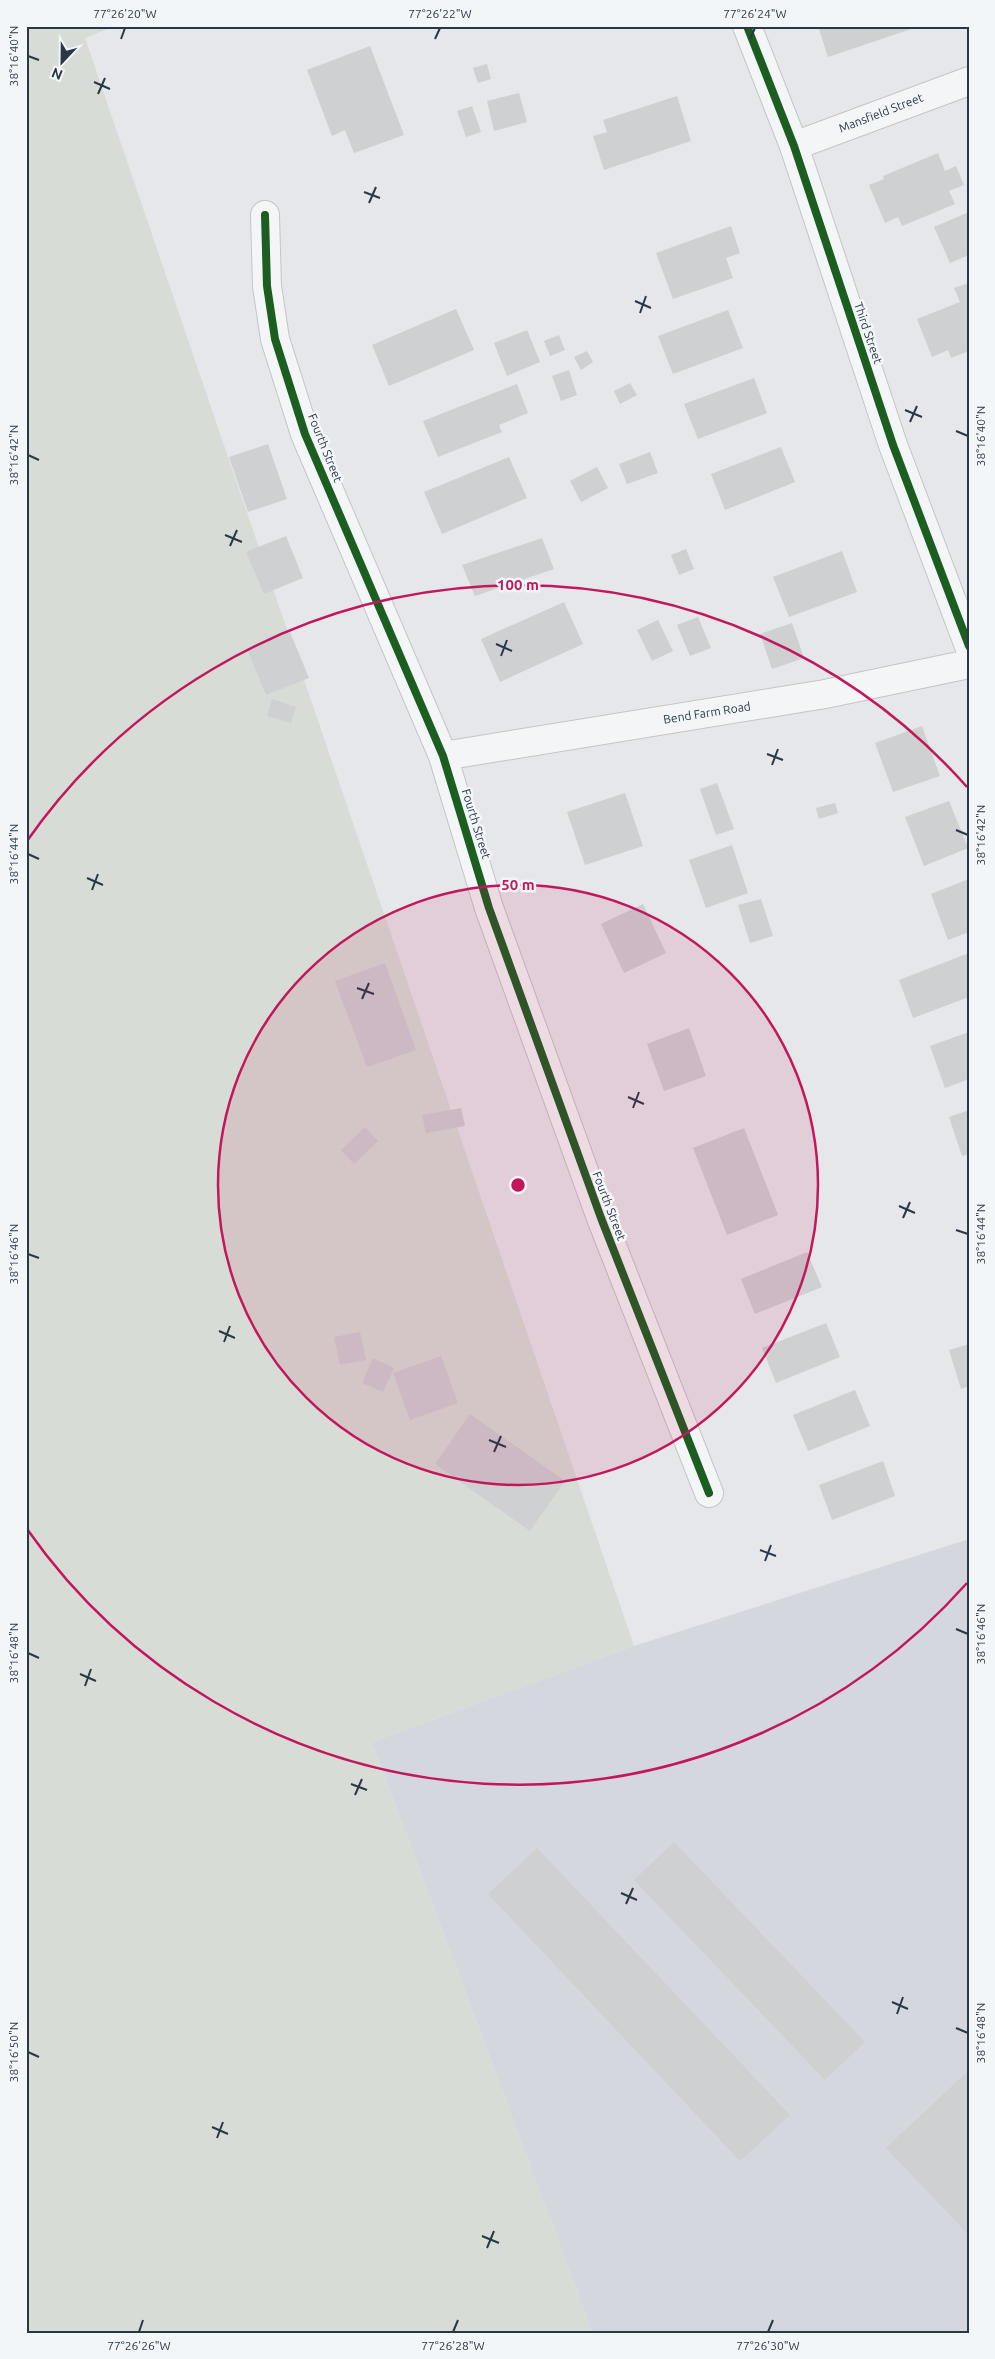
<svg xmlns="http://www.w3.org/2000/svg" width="995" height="2359" font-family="Ubuntu,sans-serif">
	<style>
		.built { fill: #d4d7dd }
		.green { fill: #d7ddd6 }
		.building { fill: #ced0d2 }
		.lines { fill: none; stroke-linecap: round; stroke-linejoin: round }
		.street-casing { stroke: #c3c5c8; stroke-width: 30 }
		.street { stroke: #f4f5f6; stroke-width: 28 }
		.cycleway-casing { stroke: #f3f6f8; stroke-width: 11 }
		.cycleway { stroke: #1b5e20; stroke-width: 8 }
		.ticks { fill: none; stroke: #2b3744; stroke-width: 2 }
		.ring { fill: none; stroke: #c2185b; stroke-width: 2.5 }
		.labels { text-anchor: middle; stroke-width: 5; stroke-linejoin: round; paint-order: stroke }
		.street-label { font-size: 12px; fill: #2b3744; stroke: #f3f6f8 }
		.centre { fill: #c2185b; stroke: #f3f6f8; stroke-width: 2.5 }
		.ring-label { font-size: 15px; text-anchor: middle; font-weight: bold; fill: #c2185b; stroke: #f3f6f8; stroke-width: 5; stroke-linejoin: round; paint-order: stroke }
		.neatline { fill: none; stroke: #2b3744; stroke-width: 2 }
		.ticks-label { font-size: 12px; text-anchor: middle; fill: #2b3744 }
	</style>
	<rect width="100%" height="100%" fill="#e5e7ea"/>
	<!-- built -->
	<polygon class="built" points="969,1539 969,2333 593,2333 372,1742 634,1646"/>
	<!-- green -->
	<polygon class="green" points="26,26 115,26 85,38 634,1646 372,1742 593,2333 26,2333"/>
	<!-- building -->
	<g class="building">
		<polygon points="818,26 916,26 917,27 828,57"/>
		<polygon points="370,46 404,135 354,153 345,130 332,136 307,70"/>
		<polygon points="487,64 491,79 478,83 473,68"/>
		<polygon points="519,93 527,122 494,131 487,101"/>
		<polygon points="677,96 691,141 604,170 593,136 607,132 603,120"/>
		<polygon points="472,106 481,132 466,137 457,111"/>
		<polygon points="938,153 945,171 956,166 964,185 949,191 955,204 902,226 898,217 885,223 869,185 884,179 883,176"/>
		<polygon points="969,212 969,255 950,263 934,227"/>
		<polygon points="731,226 740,253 726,258 733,278 673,299 656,253"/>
		<polygon points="969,283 969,351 951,358 948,350 932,357 917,319 960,302 954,288"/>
		<polygon points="456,309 474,350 389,386 372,345"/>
		<polygon points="728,310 743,348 673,374 658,336"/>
		<polygon points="527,330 540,362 507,376 494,343"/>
		<polygon points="559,335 565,350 550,356 544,341"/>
		<polygon points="587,351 593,362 581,370 574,357"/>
		<polygon points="569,370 577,395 561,401 552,376"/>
		<polygon points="754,378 767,413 698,439 684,404"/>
		<polygon points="630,383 637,395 620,404 614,391"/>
		<polygon points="517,384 528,413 499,425 502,432 438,457 423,421"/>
		<polygon points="268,444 287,499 248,512 229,457"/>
		<polygon points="781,447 795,482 725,510 711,474"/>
		<polygon points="650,452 658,473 627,484 619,464"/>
		<polygon points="509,457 527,498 442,534 424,492"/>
		<polygon points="597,467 608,488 581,502 570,481"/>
		<polygon points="286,536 303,578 264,594 246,552"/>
		<polygon points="542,538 554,569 475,596 462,565"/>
		<polygon points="686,549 694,569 679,575 671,555"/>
		<polygon points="842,551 857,592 789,617 773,577"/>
		<polygon points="564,602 583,644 500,682 481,639"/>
		<polygon points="698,617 711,648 690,656 677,625"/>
		<polygon points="658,620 673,651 652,661 637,630"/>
		<polygon points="792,623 804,658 772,669 760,634"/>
		<polygon points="290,632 309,678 266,695 247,649"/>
		<polygon points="272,699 296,707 291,723 267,716"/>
		<polygon points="922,726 940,776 893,792 875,743"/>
		<polygon points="717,783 734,829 716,835 700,789"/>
		<polygon points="625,793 643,846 585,865 567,812"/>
		<polygon points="949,801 968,848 924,866 905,817"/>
		<polygon points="835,803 838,813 819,819 816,808"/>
		<polygon points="732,845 748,893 706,908 689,860"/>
		<polygon points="969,879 969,932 948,940 931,894"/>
		<polygon points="761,899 773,936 750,943 738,905"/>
		<polygon points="643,904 666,953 624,973 601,924"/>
		<polygon points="969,953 969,997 913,1018 899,980"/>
		<polygon points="385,963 416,1050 367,1067 335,981"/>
		<polygon points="689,1028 706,1076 664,1091 647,1044"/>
		<polygon points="969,1032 969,1079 945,1088 930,1046"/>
		<polygon points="461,1108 465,1126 426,1133 422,1115"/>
		<polygon points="969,1110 969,1154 962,1156 949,1117"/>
		<polygon points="365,1127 378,1141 354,1164 341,1150"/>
		<polygon points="744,1128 778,1215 727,1235 693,1148"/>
		<polygon points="807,1252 822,1287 755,1314 741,1279"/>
		<polygon points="826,1323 840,1357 776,1383 762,1348"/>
		<polygon points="360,1332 366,1360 340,1365 334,1337"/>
		<polygon points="969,1344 969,1386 961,1389 949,1350"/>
		<polygon points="441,1356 458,1403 410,1420 393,1373"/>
		<polygon points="373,1358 394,1368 383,1392 362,1383"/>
		<polygon points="855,1390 870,1426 808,1451 793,1415"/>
		<polygon points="470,1414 565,1481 530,1531 435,1464"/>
		<polygon points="883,1461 895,1496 832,1520 819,1485"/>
		<polygon points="674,1842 865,2042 825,2080 634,1880"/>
		<polygon points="537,1848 790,2115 740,2161 488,1894"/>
		<polygon points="969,2070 969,2235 886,2148"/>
	</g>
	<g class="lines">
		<defs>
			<g id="street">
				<polyline points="747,26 794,146 893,445 969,646"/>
				<polyline points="794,146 969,81"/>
				<polyline points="265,215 267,286 275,339 305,434 443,756 489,908 601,1218 709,1493"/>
				<polyline points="443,756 825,694 969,664"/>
			</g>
		</defs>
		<!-- street casing -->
		<use href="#street" class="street-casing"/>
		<!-- street -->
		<use href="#street" class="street"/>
		<defs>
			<g id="cycleway">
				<polyline points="747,26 794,146 893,445 969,646"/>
				<polyline points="265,215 267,286 275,339 305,434 443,756 489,908 601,1218 709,1493"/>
			</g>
		</defs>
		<!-- cycleway casing -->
		<use href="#cycleway" class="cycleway-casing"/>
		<!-- cycleway -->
		<use href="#cycleway" class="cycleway"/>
	</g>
	<!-- ticks -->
	<path class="ticks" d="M121,39L125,28M435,39L440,28M750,39L755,28M28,56L39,60M94,82L110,89M98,94L105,78M364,192L380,198M369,203L376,187M635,301L651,308M640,313L646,296M905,410L922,417M910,422L917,406M956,431L968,436M28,455L39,460M225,535L242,542M230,546L237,530M496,644L512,651M501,656L507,640M767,754L783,760M772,765L778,749M956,830L968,835M28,854L39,859M87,878L103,885M92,890L98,874M357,988L374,994M362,999L369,983M628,1097L644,1104M633,1108L639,1092M899,1206L915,1213M903,1218L910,1202M956,1230L968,1234M28,1254L39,1258M219,1331L235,1338M224,1342L230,1326M489,1440L506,1447M494,1452L501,1436M760,1550L776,1556M765,1561L771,1545M956,1629L968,1634M28,1653L39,1658M80,1674L96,1681M85,1686L91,1669M351,1784L367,1790M355,1795L362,1779M621,1893L637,1900M626,1904L633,1888M892,2002L908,2009M897,2014L903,1997M956,2028L968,2033M28,2052L39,2057M212,2127L228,2134M217,2138L223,2122M482,2236L499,2243M487,2248L494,2231M139,2332L143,2320M453,2332L458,2320M768,2332L773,2320"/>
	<!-- distance rings -->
	<circle cx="518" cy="1185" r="300" fill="#c2185b" fill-opacity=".12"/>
	<g class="ring">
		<circle cx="518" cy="1185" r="300"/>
		<path d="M967 1583A600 600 0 0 1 27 1529M27 841A600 600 0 0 1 967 787"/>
	</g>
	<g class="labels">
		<!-- street labels -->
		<g class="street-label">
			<text transform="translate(881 113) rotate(-21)" y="4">Mansfield Street</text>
			<text transform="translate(868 333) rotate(71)" y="4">Third Street</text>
			<text transform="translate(325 448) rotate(68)" y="4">Fourth Street</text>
			<text transform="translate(707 713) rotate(-9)" y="4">Bend Farm Road</text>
			<text transform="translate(476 824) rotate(73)" y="4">Fourth Street</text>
			<text transform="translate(609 1206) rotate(69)" y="4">Fourth Street</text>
		</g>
	</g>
	<circle cx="518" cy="1185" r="8" class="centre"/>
	<g class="ring-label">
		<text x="518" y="590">100 m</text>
		<text x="518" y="890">50 m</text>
	</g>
	<!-- border -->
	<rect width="995" height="2359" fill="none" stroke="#f3f6f8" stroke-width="55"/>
	<!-- north arrow -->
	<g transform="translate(62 62) rotate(202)" stroke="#f3f6f8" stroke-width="4" paint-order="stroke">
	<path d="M0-4L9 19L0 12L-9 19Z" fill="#2b3744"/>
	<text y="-8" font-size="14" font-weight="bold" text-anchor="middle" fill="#2b3744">N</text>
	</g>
	<rect x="28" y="28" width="940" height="2304" class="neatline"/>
	<g class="ticks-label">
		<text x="125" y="18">77°26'20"W</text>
		<text x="440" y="18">77°26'22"W</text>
		<text x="755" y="18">77°26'24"W</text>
		<text transform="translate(14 56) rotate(-90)" y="4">38°16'40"N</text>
		<text transform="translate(981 436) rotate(-90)" y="4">38°16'40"N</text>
		<text transform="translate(14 455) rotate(-90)" y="4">38°16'42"N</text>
		<text transform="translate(981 835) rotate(-90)" y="4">38°16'42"N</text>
		<text transform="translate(14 854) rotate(-90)" y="4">38°16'44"N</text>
		<text transform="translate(981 1234) rotate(-90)" y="4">38°16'44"N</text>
		<text transform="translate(14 1254) rotate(-90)" y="4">38°16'46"N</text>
		<text transform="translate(981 1634) rotate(-90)" y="4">38°16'46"N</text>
		<text transform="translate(14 1653) rotate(-90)" y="4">38°16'48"N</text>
		<text transform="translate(981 2033) rotate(-90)" y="4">38°16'48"N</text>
		<text transform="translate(14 2052) rotate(-90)" y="4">38°16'50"N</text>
		<text x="139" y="2350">77°26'26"W</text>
		<text x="453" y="2350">77°26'28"W</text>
		<text x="768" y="2350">77°26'30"W</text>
	</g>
</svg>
